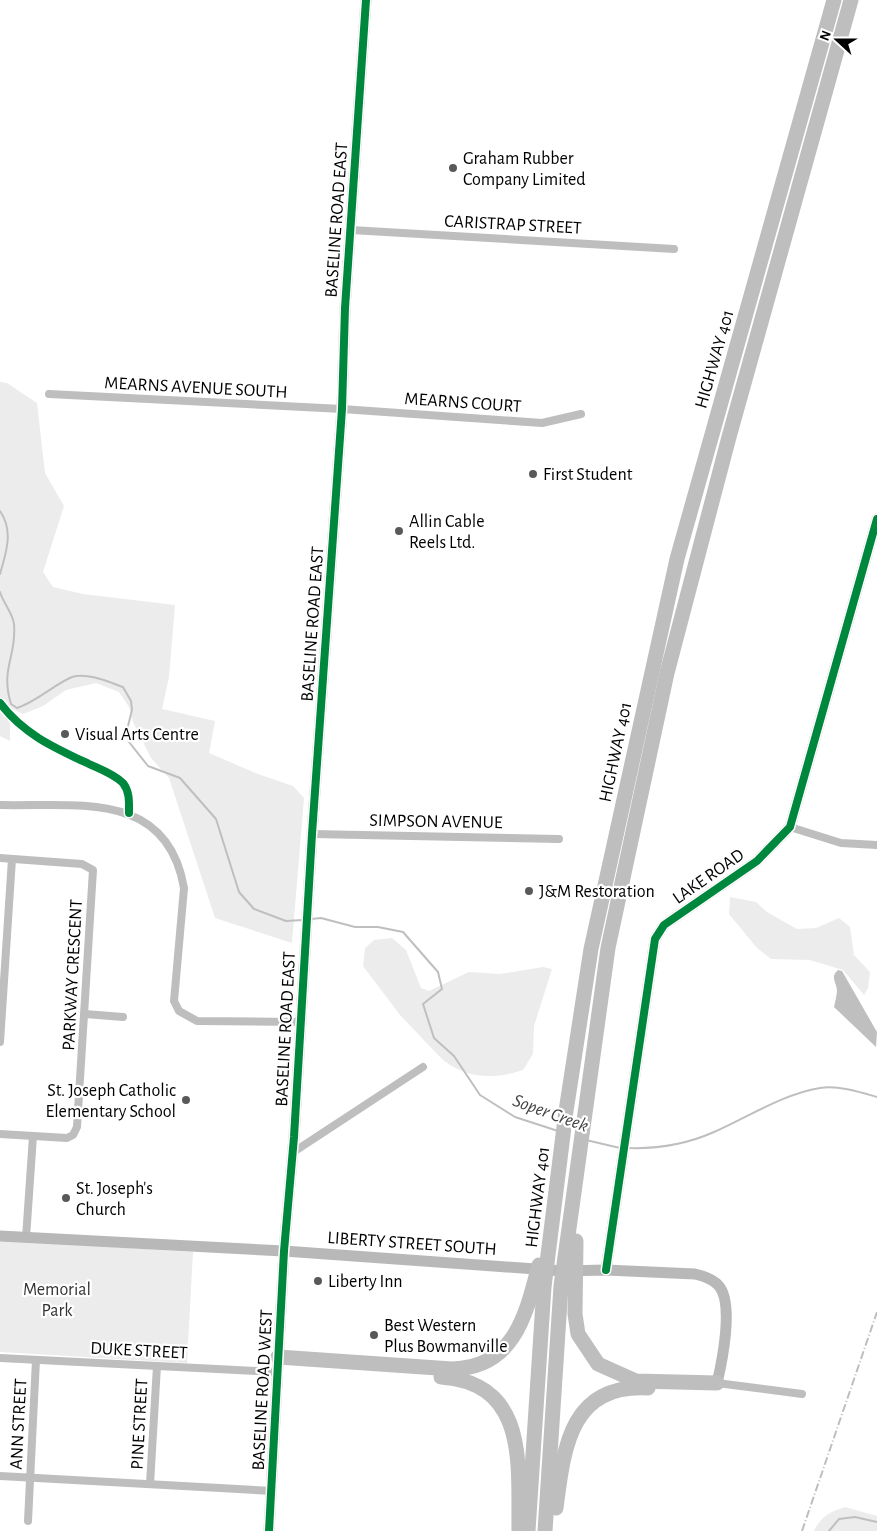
<svg xmlns="http://www.w3.org/2000/svg" width="877" height="1531" font-family="'Alegreya Sans',sans-serif">
	<style>
		.green { fill: #ececec }
		.water { fill: #bfbfbf }
		.lines { fill: none; stroke-linecap: round; stroke-linejoin: round }
		.stream { stroke: #bfbfbf; stroke-width: 2 }
		.street { stroke: #bebebe; stroke-width: 8 }
		.secondary { stroke: #b8b8b8; stroke-width: 11 }
		.highway { stroke: #bebebe; stroke-width: 15 }
		.rail { stroke: #bebebe; stroke-width: 2; stroke-dasharray: 8 2.5 1 2.5; stroke-linecap: butt }
		.cycleway-casing { stroke: #fff; stroke-width: 11 }
		.cycleway { stroke: #00873e; stroke-width: 8 }
		.poi-dot { fill: #595959; stroke: #fff; stroke-width: 2 }
		.labels { text-anchor: middle; stroke-width: 4.5; stroke-linejoin: round; paint-order: stroke }
		.poi-label { font-size: 18px; fill: #000; stroke: #fff; text-anchor: start }
		.street-label { font-size: 18px; fill: #000; stroke: #fff }
		.park-label { font-size: 18px; fill: #333; stroke: #fff }
		.water-label { font-size: 19px; font-style: italic; fill: #444; stroke: #fff }
	</style>
	<rect width="100%" height="100%" fill="#fff"/>
	<!-- green -->
	<g class="green">
		<polygon points="0,382 7,383 37,403 45,473 64,506 43,572 53,587 83,594 175,605 169,677 162,709 215,721 209,753 258,774 293,786 304,798 292,943 215,918 169,778 151,758 133,722 129,707 119,692 96,683 66,690 43,706 23,714 10,708 10,741 0,736"/>
		<polygon points="730,897 756,902 767,912 797,929 816,928 839,918 850,927 854,955 870,972 868,988 864,995 843,970 810,960 771,959 757,948 729,914"/>
		<path d="M392,938L406,950L421,988L429,991L469,972L500,974L543,967L552,969L534,1026L533,1054L523,1070C494,1080 462,1079 439,1056L400,1015L363,966L365,948L374,940Z"/>
		<polygon points="0,1240 193,1252 187,1363 0,1352"/>
		<path d="M845,1507L877,1516V1531H814C821,1516 830,1512 845,1507Z"/>
	</g>
	<!-- water -->
	<path class="water" d="M838,970L842,971L877,1032L876,1047L834,1007C835,1002 837,995 837,990C836,981 830,977 838,970Z"/>
	<g class="lines">
		<!-- stream -->
		<g class="stream">
			<path d="M0,511C14,531 6,553 0,574"/>
			<path d="M0,592C3,603 13,613 14,624C17,657 0,668 11,704L17,708C38,701 53,685 72,677C87,672 109,682 123,687L131,701L132,710L127,730L129,742L148,766L180,778L216,819L239,892L254,909L286,921L303,920"/>
			<polyline points="311,919 321,918 355,927 378,927 403,932 438,972 442,989 423,1004 434,1038 454,1056 480,1095 515,1117 558,1131"/>
			<polyline points="586,1140 620,1148"/>
			<path d="M628,1148C657,1149 687,1144 714,1132C748,1117 783,1094 820,1088C838,1085 860,1092 877,1097"/>
			<polyline points="829,1531 839,1519 855,1517 877,1522"/>
		</g>
		<!-- street -->
		<g class="street">
			<polyline points="351,230 674,249"/>
			<polyline points="49,394 342,409 542,423 581,414"/>
			<path d="M0,805C76,807 167,789 184,888L174,1001L179,1011L197,1021L300,1022"/>
			<polyline points="790,827 841,843 877,845"/>
			<polyline points="312,834 559,839"/>
			<polyline points="0,858 82,864 93,870 77,1127 73,1135 67,1138 0,1134"/>
			<polyline points="85,1014 123,1017"/>
			<polyline points="0,1042 12,859"/>
			<polyline points="292,1153 423,1067"/>
			<polyline points="26,1238 33,1136"/>
			<polyline points="0,1358 277,1372"/>
			<polyline points="717,1383 802,1394"/>
			<polyline points="0,1476 272,1491"/>
			<polyline points="150,1484 157,1366"/>
			<polyline points="28,1521 36,1360"/>
		</g>
		<!-- secondary -->
		<g class="secondary">
			<path d="M0,1236L284,1251L563,1271L606,1270L695,1274C704,1276 713,1279 719,1286C734,1304 722,1362 717,1383"/>
			<polyline points="606,1270 655,939 664,925 757,861 790,827 877,519"/>
			<polyline points="269,1531 284,1251 294,1137 312,834 342,409 345,308 366,0"/>
		</g>
		<!-- highway -->
		<g class="highway">
			<polyline points="576,1241 575,1314 578,1334 598,1364 636,1381 717,1383"/>
			<path d="M278,1357L452,1369C514,1368 526,1315 539,1265"/>
			<path d="M441,1377C529,1383 518,1466 519,1531"/>
			<path d="M556,1508C564,1447 570,1384 648,1388"/>
			<polyline points="528,1531 544,1287 566,1111 591,949 677,559 834,0"/>
			<polyline points="545,1531 561,1286 608,948 667,673 729,437 851,0"/>
		</g>
		<!-- rail -->
		<polyline class="rail" points="802,1531 877,1312"/>
		<defs>
			<g id="cycleway">
				<path d="M0,703C23,734 55,748 89,764C100,769 114,774 123,783C130,792 129,803 129,813"/>
				<polyline points="606,1270 655,939 664,925 757,861 790,827 877,519"/>
				<polyline points="269,1531 284,1251 294,1137 312,834 342,409 345,308 366,0"/>
			</g>
		</defs>
		<!-- cycleway casing -->
		<use href="#cycleway" class="cycleway-casing"/>
		<!-- cycleway -->
		<use href="#cycleway" class="cycleway"/>
	</g>
	<!-- markers -->
	<g class="poi-dot">
		<circle cx="453" cy="168" r="5"/>
		<circle cx="533" cy="474" r="5"/>
		<circle cx="399" cy="531" r="5"/>
		<circle cx="65" cy="734" r="5"/>
		<circle cx="529" cy="891" r="5"/>
		<circle cx="186" cy="1100" r="5"/>
		<circle cx="66" cy="1198" r="5"/>
		<circle cx="318" cy="1281" r="5"/>
		<circle cx="374" cy="1335" r="5"/>
	</g>
	<g class="labels">
		<!-- poi labels -->
		<g class="poi-label">
			<text x="463" y="164">Graham Rubber<tspan x="463" dy="21">Company Limited</tspan></text>
			<text x="543" y="480">First Student</text>
			<text x="409" y="527">Allin Cable<tspan x="409" dy="21">Reels Ltd.</tspan></text>
			<text x="75" y="740">Visual Arts Centre</text>
			<text x="539" y="897">J&amp;M Restoration</text>
			<text x="176" y="1096" text-anchor="end">St. Joseph Catholic<tspan x="176" dy="21">Elementary School</tspan></text>
			<text x="76" y="1194">St. Joseph's<tspan x="76" dy="21">Church</tspan></text>
			<text x="328" y="1287">Liberty Inn</text>
			<text x="384" y="1331">Best Western<tspan x="384" dy="21">Plus Bowmanville</tspan></text>
		</g>
		<!-- street labels -->
		<g class="street-label">
			<text transform="translate(336 220) rotate(-86)" y="6">BASELINE ROAD EAST</text>
			<text transform="translate(513 224) rotate(3)" y="6">CARISTRAP STREET</text>
			<text transform="translate(714 359) rotate(-74)" y="6">HIGHWAY 401</text>
			<text transform="translate(196 387) rotate(3)" y="6">MEARNS AVENUE SOUTH</text>
			<text transform="translate(463 402) rotate(4)" y="6">MEARNS COURT</text>
			<text transform="translate(312 624) rotate(-86)" y="6">BASELINE ROAD EAST</text>
			<text transform="translate(615 752) rotate(-78)" y="6">HIGHWAY 401</text>
			<text transform="translate(436 821) rotate(1)" y="6">SIMPSON AVENUE</text>
			<text transform="translate(708 876) rotate(-35)" y="6">LAKE ROAD</text>
			<text transform="translate(72 975) rotate(-87)" y="6">PARKWAY CRESCENT</text>
			<text transform="translate(285 1029) rotate(-87)" y="6">BASELINE ROAD EAST</text>
			<text transform="translate(537 1197) rotate(-83)" y="6">HIGHWAY 401</text>
			<text transform="translate(412 1243) rotate(4)" y="6">LIBERTY STREET SOUTH</text>
			<text transform="translate(139 1350) rotate(3)" y="6">DUKE STREET</text>
			<text transform="translate(262 1390) rotate(-87)" y="6">BASELINE ROAD WEST</text>
			<text transform="translate(18 1424) rotate(-87)" y="6">ANN STREET</text>
			<text transform="translate(139 1424) rotate(-87)" y="6">PINE STREET</text>
		</g>
		<!-- park labels -->
		<g class="park-label">
			<text x="57" y="1295">Memorial<tspan x="57" dy="21">Park</tspan></text>
		</g>
		<!-- water labels -->
		<g class="water-label">
			<text transform="translate(551 1112) rotate(20)" y="7">Soper Creek</text>
		</g>
	</g>
	<!-- north arrow -->
	<g transform="translate(837 40) rotate(291)" stroke="#ffffff" stroke-width="4" paint-order="stroke">
	<path d="M0-4L9 19L0 12L-9 19Z" fill="#000000"/>
	<text y="-8" font-size="14" font-weight="bold" text-anchor="middle" fill="#000000">N</text>
	</g>
</svg>
